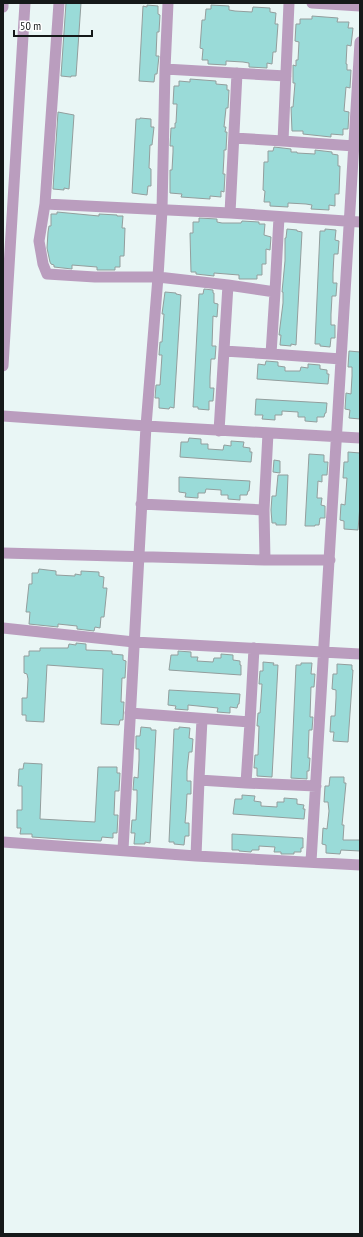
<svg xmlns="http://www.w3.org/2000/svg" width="363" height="1237" viewBox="0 0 363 1237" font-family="'PT Sans Narrow',sans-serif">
<rect width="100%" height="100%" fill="#e9f6f5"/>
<path fill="#9adbd8" stroke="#939e9d" d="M66 3H81L76 76H71V77L61 76Z
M147 5 158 6V14L160 15 159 32H157L156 56H159L157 74H155L154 82 139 81 143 6 147 7Z
M211 5 229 6V10L235 11 252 12 253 7 270 8V12L276 13 275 24H278L276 52H273L272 64 267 63V68L249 67V63L243 62 226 61V65L208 64V60H202L203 49 200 48 202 20H205L206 9H211Z
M312 16 338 18 337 22H349L348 28H353L351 46 347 45 346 64H347V70H351L350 88 346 87 344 111 349 112 348 129H343V135L331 134V137L303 134V131H292L291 107H293L295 83H293V65L296 66V60H298L299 42 295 41 296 24H300V19H312Z
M190 79 216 81V84L227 85V90H229L228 108H226L224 127H226L225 132H227L226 150H224V156L223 174H225L224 192 221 191V197L210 196V199L181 197 182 194 170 193V170H172L173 152V146H170L171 128H175V123H176L177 104H173L174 86H179V81L190 82Z
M58 112 74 115 69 189 64 188V190L53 189Z
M140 118 151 119V127H154L152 145H150L149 168 151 169V186H148L147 195 132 193 136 119H140Z
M274 147 291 149V152H297V153L315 154V150L332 152V154L338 155V166H340L339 194H335V206L329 205V210L311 209 312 205 306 204 288 203V207L270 206V202H264L265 191 263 190 264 162H268V151H273Z
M57 212 99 216V214L117 215V216H123L122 228H125L124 256H120V267H115V270H97V267L72 265V269L54 267V265L51 264 50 262 47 248 48 232 49 226H51V214H57Z
M199 218 217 219V222L222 223H241L242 221 259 222V224H265L264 235 271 237 270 250 266 249V264H262V275H257V279H239V275L214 273V276L196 274V272H191L190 233H193V222H199Z
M287 229 297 230V231L302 232 296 345 291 344V346L280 345 281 335H279L283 303V292H282L285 261V238H286Z
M325 229 336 230 335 240 339 241 338 254H334L333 273V283H337L336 296H332L331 314V325H335V338H331L330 347 320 346V344H315L320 231H325Z
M204 289 213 290V293H214V303L218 304 217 317 213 316 212 346H216L215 359H211L210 377V388H214L213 401H209V410L198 409V407H193L199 294H203Z
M165 292 176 293V294L181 295 174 408 170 407 169 409 159 408V398H155L156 385H160L162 355H159L160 342H162L164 314H162Z
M349 351 360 352V419L349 418 350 410 345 409 346 393 351 394 352 376V367H348Z
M266 361 278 362V366L285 367V371H300L301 367 308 368V364L320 365V369L327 370V374H329L328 384 257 379 258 364 265 365Z
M256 399 327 403 326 413H325L324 417H317V422L305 421V417H298V412L282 411V415H275V420L262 419 263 415H255Z
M189 438 201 439V444H208V449L223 450 224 445 231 446V441L244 442 243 447 250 448V452H252L251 462 180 457 181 442H188Z
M348 452 360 453V505L358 530 344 529V521L340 520 341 504 345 505 347 478H343L344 462H348Z
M309 454 324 455V462H328L327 475H322V482L318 481 317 498H322L321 505 325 506V518H320L319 525H315V526H305Z
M274 460 280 461V473L273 472Z
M278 475H288L286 525H276V523H272L271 510 272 496H276Z
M179 477 250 481 249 491H248L247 495H240V500L228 499V495H221V490L206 489 205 493H198V498L185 497 186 493 179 492Z
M39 569 56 571V575L75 576V574L81 575V571L99 572V576L104 577 103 588H107L104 617H101L100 628 95 627 94 631 77 629V626L58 624V627L29 624 30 612H26L29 584H32V573H38Z
M76 643 86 644V650L112 651V654L123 655V660L126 661 125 678H122L121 702H124L123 720H120L119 725 101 724 103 669 47 665 44 722 26 721V715H22V698H27L28 679 27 674 24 673V656H29V651H40V648H68L69 644 76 645Z
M178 651 191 652V657H198L197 661 213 662 214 658H221V654L233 655V660L240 661V665H241V675L169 670 171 655H178Z
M263 662 274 663 273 665H278L272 777 257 776V768H254L255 755H258L259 726H257L258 713H260L262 684H259L260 671H263Z
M301 663H312L311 674H315L314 687H311L310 717H313L312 730H309L308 758H310L309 771H307V779L291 778 296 665H301Z
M337 664 352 665V670H353L348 742 333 741 334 732H330L331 716H335L336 698V690L332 689 333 674H337Z
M169 690 240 694 239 704H238L237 708 230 707V713L217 712 218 708 188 705V710L175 709 176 706 168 705Z
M141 727 151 728V730H156L150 843 145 842V844H134L135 833H131L132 820H136L137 801V790H133L134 777 138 778 139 760V749H136V736H140Z
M179 727 190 728 189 738 193 739 192 752H189L187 771V781H191V794H187L186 812 185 823H189V836H185L184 845 174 844V842H169L174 729H179Z
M24 763 42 764 40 819 95 822 98 767H117V773H120L119 791H115L114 815H118L117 833H113V838L102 837 101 841 76 840 32 837V834H20L21 828H17V810H22V786H18L19 769H23Z
M330 777H344V783H346L342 825H344L343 840H360V851L341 850 340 854 326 853V845L322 844 323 828 327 829 329 811 328 802H324L325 786H329Z
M242 795 255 796 254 801 261 802V806L277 807V802H284V798L297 799V804L304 805 303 809H305L304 819 233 814 235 799H242Z
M232 834 303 838V848H301V852H294V854H281V852H274L275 847 259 846V850H252L251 852 239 851V850H232Z"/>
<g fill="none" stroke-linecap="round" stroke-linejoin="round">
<path stroke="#ba9dbe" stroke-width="11" d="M59 3 45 204 39 241 43 264 47 274 95 277H158L228 285 219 431
M289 3 283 141 354 146
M312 3 360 6
M3 7V3
M165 69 286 76
M234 138 283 141
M45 204 230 213 360 222
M230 213 237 73
M275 292 279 217
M224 351 271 354 275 292 228 285
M271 354 341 359
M3 366 25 3
M3 416 146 426 360 438
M268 433 264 510 265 560H330
M141 504 264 510
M3 553 265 560
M3 628 134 642 360 654
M130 713 250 722 254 648
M202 719 199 780 246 783 250 722
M246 783 316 786
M3 842 196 856 360 865
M123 850 146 426 158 277 162 210 165 69 168 3
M196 856 199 780
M311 862 360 42"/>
</g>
<rect width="363" height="1237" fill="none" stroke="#151919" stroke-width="8"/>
<path d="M14 30v6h78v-6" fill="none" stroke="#151919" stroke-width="2"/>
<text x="20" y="30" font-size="12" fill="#151919" stroke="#ffffff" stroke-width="3" paint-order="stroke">50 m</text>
</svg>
